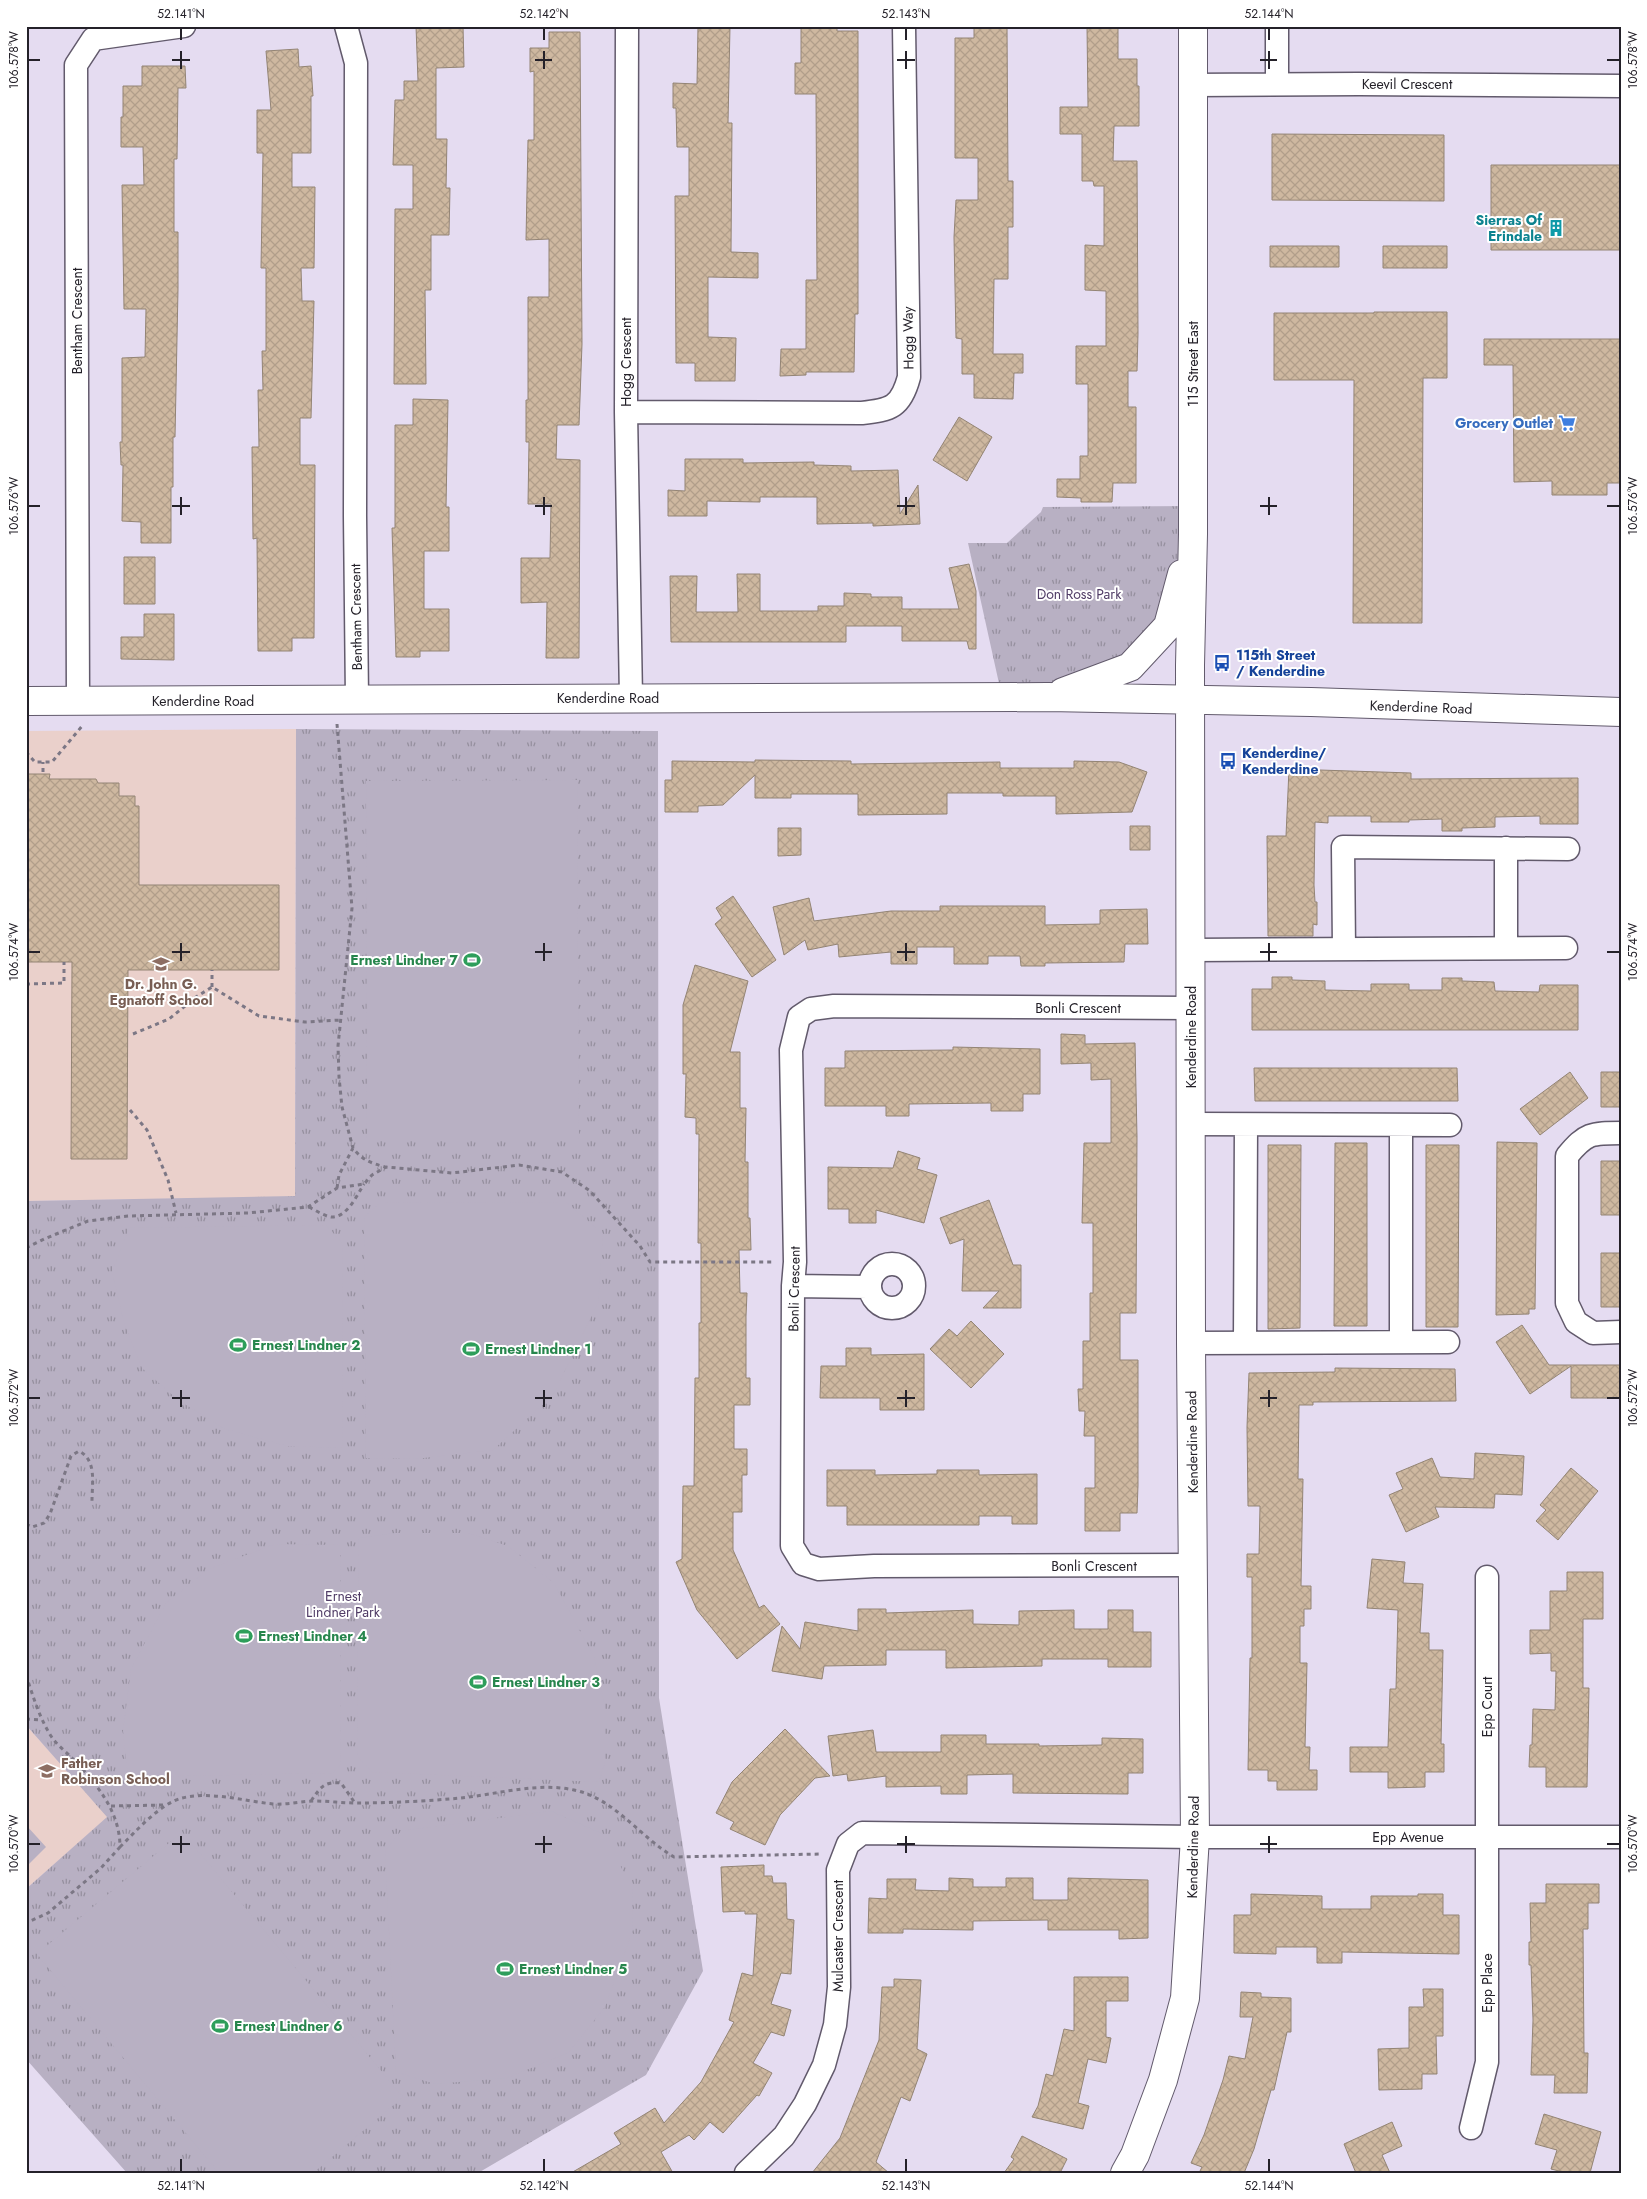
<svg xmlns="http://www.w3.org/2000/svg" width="1647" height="2199" viewBox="0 0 1647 2199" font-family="Jost,sans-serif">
<defs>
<pattern id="park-tufts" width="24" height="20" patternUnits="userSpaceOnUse" patternTransform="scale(1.25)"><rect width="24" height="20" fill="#b8b0c3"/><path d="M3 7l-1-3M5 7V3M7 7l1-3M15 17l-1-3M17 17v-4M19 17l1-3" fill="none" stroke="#958f9e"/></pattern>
<pattern id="building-cross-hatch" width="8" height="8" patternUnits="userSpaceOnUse" patternTransform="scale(1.25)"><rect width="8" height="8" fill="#ceb8a0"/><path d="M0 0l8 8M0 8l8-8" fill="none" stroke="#b19e8a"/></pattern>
</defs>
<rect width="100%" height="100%" fill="#e5dcf1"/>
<path fill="#ead0cb" d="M296 729 295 1197 26 1201V731Z
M26 1725 108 1817 26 1889Z"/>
<path fill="url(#park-tufts)" d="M1193 506 1168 626 1130 667 1002 697 968 543H1007L1041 512 1043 507Z
M296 729 658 731 659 1698 703 1971 646 2075 478 2173H127L26 2059V1889L107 1817 26 1725V1201L295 1196Z"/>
<path fill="#b8b0c3" d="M577 780 579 1140H367L366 781Z
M566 1202 603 1234 598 1303 553 1395 493 1450 415 1459 366 1458 364 1217 380 1203Z
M326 1225 342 1243 343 1448 287 1446 225 1429 178 1400 142 1368 124 1323 112 1272 129 1228Z
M395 1533H468L508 1546 554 1583 594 1657 605 1707V1762L599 1782 372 1772 357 1756 359 1538Z
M275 1544 340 1545 341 1764 333 1773 128 1777 123 1731 131 1669 166 1603 209 1569Z
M551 1811 605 1835 632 1889 633 1930 605 2007 568 2053 507 2078 435 2084 396 2072 385 1851 401 1831Z
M26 1825 46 1847 26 1867Z
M182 1832 403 2097 313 2173H219L37 1954Z"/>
<path fill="url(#building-cross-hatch)" stroke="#938474" d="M416 26H463L464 67 436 68V139H447L446 188H450L449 235H431V290H425L426 384H394L395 209H413V165H393L395 100H404V81H418Z
M698 26H730L728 123H732L731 252 758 253V278L708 277V337L736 338 735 381H695V363H676L675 196H689V147H677L676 108H673V83L697 84Z
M801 26H837V31H858V314H855L854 372H806V375L780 376 781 349H806V280H817L816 94H795V63H801Z
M974 26H1007L1008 181H1013V227H1008V279H994L993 354H1023V373H1014L1013 399 974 398V374H962V339L956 338 954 237 956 200H978V158H955V38H974Z
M1087 26H1118V59H1137V86H1139V126H1114L1113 161H1137L1138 333 1137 371H1128V407H1136V483H1113L1112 502H1081V498L1057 497V479H1080V456H1088V384H1076V346H1106V291L1085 290V245L1104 246V186H1094L1093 181H1082V134H1060V107H1088Z
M549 32H580L582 344 579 425H557L556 459 580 460 579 658H546L547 602 521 603V558H550L551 504H528L529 442H526V400H528V297H549V239L526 240 528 140H534V71L530 72V48H549Z
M298 49 299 67 311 66 313 96H311V153H292V187H315L314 268H301L302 301H314L311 418H300V465H315L314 638H292V651H258L257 538 253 539 252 447H259L258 390H263L262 351H266V268H261L263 153H257V110H271L266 51Z
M142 66H185L186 88H178L177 159H174V232H178V289L175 437H173V487H171V543H141V522L122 521 123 465H121L120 442H122V358L145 357 146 309H124L122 185H144L143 147H121V117H123V86H142Z
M1272 134 1444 135V201L1272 200Z
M1491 165H1621V250H1491Z
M1270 246H1339V267H1270Z
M1383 246H1447V268H1383Z
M1374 312H1447V378H1423L1422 623H1353L1354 380H1274V313H1374Z
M1484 339H1621V483H1607V495H1552V481L1514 482 1513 365H1484Z
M413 399 448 400 446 507H449V551H424V609H449V651H420V657H396L392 528H395V425H413Z
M959 417 992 437 967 481 933 460Z
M685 459H743V463L814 462V465L851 466V471L898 470 900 514 918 485 920 524 873 526V523L817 524V497H760V502L707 501V516H668V490L685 491Z
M124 557H155V604H124Z
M969 564 976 591V649H969L967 641H902V626H846V642H671L670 576H697L696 612H738L737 574H760V611H818V606H844V593L871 594V597H902V609H959L949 568Z
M144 614H174V660L121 659V637H144Z
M755 760 851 761V764L1000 762V768H1074V761L1119 762 1147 772 1132 812 1056 814V796H1003V793H947V814L858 815V794H791V798H755V775L723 805 698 806V812H665V780H672V761L755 762Z
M1289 769 1411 773V779L1578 778V824H1540V816L1495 817V827L1462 828V831H1442V819L1409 820V822H1371V816H1328V823L1315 822 1314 885 1315 902H1317V925L1313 924V936H1268L1267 836H1286Z
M26 774H50L49 779H96L98 783H119V796H135V806H139V885H279V970H128L127 1159H71L72 962H26Z
M1130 826H1150V850H1130Z
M778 828H801V855L778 856Z
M733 896 776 960 752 977 715 924 722 918 716 908Z
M809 898 814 921 891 911H940V906H1045V925L1100 924V910L1147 909 1148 944H1125L1124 962 1045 963V966H1021L1020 956H988V964H954V947H917V964H891V952L839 957 838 944 808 950 805 940 784 955 773 907Z
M695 965 748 981 730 1052H740V1108H746L745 1162H748V1218H750L751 1250H739L740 1293H747L746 1316V1378H750V1405H734V1449H747V1475H742V1512H733V1550L759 1608 764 1605 780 1624 737 1659 697 1610 676 1562 682 1559 683 1486H694L695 1378H699V1323H701V1243H698L699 1134H696V1118L685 1117 686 1074H683V1005Z
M1272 977H1292V980L1325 981V990L1371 991V984H1409V990H1442V978H1462V981L1494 982 1495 991 1539 992 1540 985H1578V1030H1252V989H1272Z
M1061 1034 1085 1035V1044L1135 1043 1137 1137 1136 1313H1120V1360H1138V1485L1137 1513H1120V1531H1085V1488H1095V1436H1084L1085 1411H1079L1078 1389H1083V1341H1090V1293H1093V1223H1082L1084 1143H1111V1079L1091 1080V1063L1061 1064Z
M953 1047 1040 1049V1094H1023V1111H991V1103L909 1104V1116H886V1106H825V1068H845V1051L953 1050Z
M1254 1068H1457L1458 1101H1255Z
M1570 1072 1588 1098 1540 1135 1520 1109Z
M1601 1072H1621V1107H1601Z
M1497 1142 1537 1143 1535 1309H1529V1314L1496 1315Z
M1335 1143H1367V1326H1334Z
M1268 1145H1301L1300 1328 1268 1329Z
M1426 1145H1459L1458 1327H1426Z
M898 1151 920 1158 917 1169 937 1175 924 1223 876 1210V1223H849V1209H828V1167L893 1168Z
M1601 1161H1621V1215H1601Z
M989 1200 1013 1265H1021V1308H983L999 1291H962L964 1239 950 1244 940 1218Z
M1601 1253H1621V1307H1601Z
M971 1321 1004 1354 971 1388 930 1349 949 1329 957 1336Z
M1522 1325 1549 1365H1621V1398H1571V1366L1530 1394 1496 1342Z
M846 1348H871V1355L924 1354V1410H880V1398H820L821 1366H846Z
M1335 1368 1455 1369 1456 1401 1313 1402V1405H1299L1298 1479H1303L1301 1586H1311V1609H1304V1626H1300V1663H1307L1305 1747H1310L1309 1770H1317V1790H1277V1781H1268V1770H1248L1250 1658H1252V1577H1247V1554H1259L1260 1506H1248L1247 1427 1249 1373 1335 1372Z
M1475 1453 1524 1456 1522 1495 1495 1494 1494 1508 1435 1507 1439 1517 1406 1532 1389 1495 1403 1489 1396 1473 1432 1458 1440 1477 1474 1479Z
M1571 1468 1598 1491 1558 1540 1536 1521 1546 1510 1540 1505Z
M827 1470H875V1475L937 1474V1470H979V1475L1037 1474V1524H1012V1516H979V1525H847V1506H827Z
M1372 1559 1405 1562 1403 1583 1423 1584 1420 1633H1429V1650H1443L1441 1744H1444V1772H1425V1787L1388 1788V1772H1350V1747H1388L1390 1689H1396L1398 1610 1367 1608Z
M1567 1572H1603V1619H1583V1688H1589L1587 1787H1546V1767H1529L1530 1745H1532L1533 1709 1555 1710 1556 1671H1551V1653L1530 1654V1630H1550V1591H1567Z
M858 1609H886V1613L973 1610V1624L1019 1625V1611L1074 1610V1629H1108V1610H1133V1632H1151V1667H1108V1659H1042V1666L946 1668V1650H886V1665L824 1666 822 1679 772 1671 782 1626 800 1649 805 1622 858 1631Z
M785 1729 830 1776 815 1778 780 1815 765 1845 730 1829 734 1822 716 1813 732 1782Z
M873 1730 876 1752H941V1735H986V1744H1039V1746L1102 1745V1738L1143 1739V1773H1128V1794L1013 1793V1774L967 1775V1794H941V1786L886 1787V1776L848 1781 847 1774 833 1776 828 1736Z
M764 1865V1876H772L773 1883H786L787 1919 794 1920 791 1974 781 1973 771 2004 791 2010 784 2036 771 2032 753 2063 772 2073 759 2096 757 2095 723 2133 710 2122 694 2140 689 2135 661 2152 673 2173H571L621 2144 614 2133 655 2108 664 2123 701 2082 734 2022 729 2020 742 1973 753 1976 757 1914H745V1911L723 1912 721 1867Z
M949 1878 973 1879V1887H1006V1878H1033V1900H1068V1878L1148 1880V1938L1119 1939V1930H1048V1920L973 1921V1930L903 1929V1933H868L869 1898 887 1899V1879H916L915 1890 949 1891Z
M1546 1884H1599V1903H1588V1929H1583L1584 2053H1588L1587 2093H1554L1555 2075H1531L1533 2020 1531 1965H1529V1942H1531L1530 1903H1546Z
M1251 1894 1322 1896V1909H1371V1896H1418V1894H1443V1915H1459V1954L1342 1952V1963H1317V1947H1276V1954L1234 1953V1915H1251Z
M1074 1977H1128V2001H1106V2037L1111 2038 1106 2063 1088 2059 1078 2103 1089 2106 1083 2129 1032 2117 1038 2106 1046 2074 1053 2076 1064 2029 1074 2031Z
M894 1979 921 1980 917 2049 927 2054 910 2101 901 2097 876 2162 889 2173H812L840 2138 879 2040 882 1987H894Z
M1423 1989H1443V2036H1436L1437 2074H1422V2089L1379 2090 1378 2049 1409 2048V2007H1424Z
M1241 1992 1261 1993V1997L1291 1998V2032H1287L1274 2090H1271L1254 2149 1244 2173H1199L1202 2167 1191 2163 1204 2135 1223 2080 1229 2056 1245 2059 1253 2017H1240Z
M1544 2114 1601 2132 1590 2173H1567L1551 2169 1557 2150 1535 2144Z
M1392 2122 1402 2146 1382 2155 1390 2173H1356L1344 2144Z
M1022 2136 1067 2159 1060 2173H1004L1014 2159 1011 2157Z"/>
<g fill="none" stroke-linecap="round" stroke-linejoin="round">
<g stroke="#625a6c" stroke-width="25">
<path id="minor" d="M346 26 356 63 355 516 357 700
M627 26 626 412 631 698
M1277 26V84
M1193 85 1359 84 1621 86
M626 412 862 413C891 410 901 407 909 377L904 26
M78 700 76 65 93 39 184 26
M1506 848V948
M1344 949 1343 847 1568 849
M1191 950 1566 948
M1191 1008 834 1006 811 1009 799 1017 791 1050 795 1262 793 1286 792 1546 803 1564 819 1569 874 1566 1193 1565
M1191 1124 1450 1125
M1401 1125V1342
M1621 1133C1591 1133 1586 1133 1567 1156V1303L1576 1322 1593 1333 1621 1332
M870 1286a22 22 0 1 1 44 0a22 22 0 1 1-44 0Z
M793 1286 868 1287
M1191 1343 1448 1342
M1245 1343 1246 1125
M1471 2128 1487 2062V1577
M746 2173 784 2136 805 2104 824 2065 835 2025 839 1987 838 1870 848 1844 862 1833 1195 1837H1621"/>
</g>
<g stroke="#625a6c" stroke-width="30">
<path id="tertiary" d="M1063 692 1130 667 1168 626 1182 574
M26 701 1048 697 1311 702 1621 712
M1125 2173 1135 2155 1163 2080 1185 1998 1195 1837 1191 1343 1190 665 1193 534V26"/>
</g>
<path stroke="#7c7785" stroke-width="3" stroke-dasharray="4 4" stroke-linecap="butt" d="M337 724 352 908 338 1046 339 1077 342 1107 353 1148
M26 752 35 762H52L83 725
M43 772V762
M26 984 64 983V962
M212 987V970
M133 1034 169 1019 196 997 212 987 259 1016 305 1022 341 1020
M130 1110 147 1130 168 1180 176 1213
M337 1188 339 1175 353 1148C362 1160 371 1163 385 1167
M309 1207C315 1210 324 1216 331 1217 347 1218 357 1195 364 1184
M26 1248 44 1239 88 1221 128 1216 248 1213 308 1207 337 1188 364 1184 372 1175 386 1167 452 1173 519 1165 562 1172 590 1191 640 1246 650 1262H775
M26 1524 32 1527 44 1523 50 1514 71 1456 79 1451C97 1460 92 1483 92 1501
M26 1675C33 1696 39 1717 51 1736 56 1744 65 1751 72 1758 96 1783 120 1811 120 1847L101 1868 48 1913 26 1923
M26 1719 42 1720
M311 1801C320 1788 324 1781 341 1783L355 1803
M111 1806 165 1805
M120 1847C136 1831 161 1803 182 1798 211 1791 244 1801 273 1804 288 1805 300 1801 314 1801 328 1801 342 1803 356 1803 390 1803 427 1801 461 1798 498 1794 538 1782 574 1790 614 1798 640 1837 674 1857L821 1854"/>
<use href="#minor" stroke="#fff" stroke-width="22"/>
<use href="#tertiary" stroke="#fff" stroke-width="28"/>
</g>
<path fill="none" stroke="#242129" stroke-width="2" d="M181 28V40M544 28V40M906 28V40M1269 28V40M181 51V69M544 51V69M906 51V69M1269 51V69M28 60H40M172 60H190M535 60H552M897 60H915M1260 60H1277M1607 60H1620M181 497V515M544 497V515M906 497V515M1269 497V515M28 506H40M172 506H190M535 506H552M897 506H915M1260 506H1277M1607 506H1620M181 943V961M544 943V961M906 943V961M1269 943V961M28 952H40M172 952H190M535 952H552M897 952H915M1260 952H1277M1607 952H1620M181 1390V1407M544 1390V1407M906 1390V1407M1269 1390V1407M28 1398H40M172 1398H190M535 1398H552M897 1398H915M1260 1398H1277M1607 1398H1620M181 1836V1853M544 1836V1853M906 1836V1853M1269 1836V1853M28 1844H40M172 1844H190M535 1844H552M897 1844H915M1260 1844H1277M1607 1844H1620M181 2159V2172M544 2159V2172M906 2159V2172M1269 2159V2172"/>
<defs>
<g id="building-bare" transform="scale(1.35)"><path d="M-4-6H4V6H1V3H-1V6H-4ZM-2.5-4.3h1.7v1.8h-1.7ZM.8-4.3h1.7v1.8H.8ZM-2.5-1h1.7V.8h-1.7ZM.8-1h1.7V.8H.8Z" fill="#0f9aa8" stroke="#fff" stroke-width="2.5" paint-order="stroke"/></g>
<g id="supermarket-bare" transform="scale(1.35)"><path d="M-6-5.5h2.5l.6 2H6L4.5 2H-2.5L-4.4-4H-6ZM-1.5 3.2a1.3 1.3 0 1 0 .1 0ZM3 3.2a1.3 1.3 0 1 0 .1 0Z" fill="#3f7fe0" stroke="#fff" stroke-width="2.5" paint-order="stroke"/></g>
<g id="bus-bare" transform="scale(1.35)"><path d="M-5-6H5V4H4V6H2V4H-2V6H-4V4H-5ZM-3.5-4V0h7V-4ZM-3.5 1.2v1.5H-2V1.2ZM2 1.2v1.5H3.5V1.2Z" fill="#1a4fb4" stroke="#fff" stroke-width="2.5" paint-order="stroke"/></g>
<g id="stadium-bare" transform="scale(1.35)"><path d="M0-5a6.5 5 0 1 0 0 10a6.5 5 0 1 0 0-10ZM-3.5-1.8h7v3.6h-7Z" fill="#2e9e5b" stroke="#fff" stroke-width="2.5" paint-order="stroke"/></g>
<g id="school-bare" transform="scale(1.35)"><path d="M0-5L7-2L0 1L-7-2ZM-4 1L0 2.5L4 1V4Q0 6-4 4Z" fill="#8d6e63" stroke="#fff" stroke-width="2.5" paint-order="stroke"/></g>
</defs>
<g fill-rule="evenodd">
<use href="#building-bare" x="1556" y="228"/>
<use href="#supermarket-bare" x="1567" y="423"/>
<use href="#bus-bare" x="1222" y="663"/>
<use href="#bus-bare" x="1228" y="761"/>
<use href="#stadium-bare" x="472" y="960"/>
<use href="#school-bare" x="161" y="964"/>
<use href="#stadium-bare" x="238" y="1345"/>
<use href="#stadium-bare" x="471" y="1349"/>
<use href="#stadium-bare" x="244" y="1636"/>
<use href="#stadium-bare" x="478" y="1682"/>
<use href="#school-bare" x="47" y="1771"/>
<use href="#stadium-bare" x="505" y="1969"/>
<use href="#stadium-bare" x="220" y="2026"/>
</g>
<g text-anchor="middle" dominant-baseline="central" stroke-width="4" stroke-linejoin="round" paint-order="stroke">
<g font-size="14" fill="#242129" stroke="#fff">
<text x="1407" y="84">Keevil Crescent</text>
<text transform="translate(77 321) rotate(-90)">Bentham Crescent</text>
<text transform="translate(908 338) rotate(-91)">Hogg Way</text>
<text transform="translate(626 362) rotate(-90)">Hogg Crescent</text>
<text transform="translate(1193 364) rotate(-90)">115 Street East</text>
<text transform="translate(356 617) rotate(-91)">Bentham Crescent</text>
<text x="608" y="698">Kenderdine Road</text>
<text x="203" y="701">Kenderdine Road</text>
<text transform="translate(1421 707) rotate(2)">Kenderdine Road</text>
<text x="1078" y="1008">Bonli Crescent</text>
<text transform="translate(1191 1037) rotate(-90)">Kenderdine Road</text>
<text transform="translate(794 1289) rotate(-89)">Bonli Crescent</text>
<text transform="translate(1192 1442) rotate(-91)">Kenderdine Road</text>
<text x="1094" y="1566">Bonli Crescent</text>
<text transform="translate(1487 1707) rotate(-90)">Epp Court</text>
<text x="1408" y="1837">Epp Avenue</text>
<text transform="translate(1193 1847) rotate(-89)">Kenderdine Road</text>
<text transform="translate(838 1936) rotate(-90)">Mulcaster Crescent</text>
<text transform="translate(1487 1983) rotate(-90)">Epp Place</text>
</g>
<g font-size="14" font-weight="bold" fill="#0d838f" stroke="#fff" text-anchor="end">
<text x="1542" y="220">Sierras Of<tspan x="1542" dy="16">Erindale</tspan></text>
</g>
<g font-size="14" font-weight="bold" fill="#366cbe" stroke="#fff" text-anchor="end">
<text x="1553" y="423">Grocery Outlet</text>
</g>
<g font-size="14" fill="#503c66" stroke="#fff">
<text x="1079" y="594">Don Ross Park</text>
<text x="343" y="1596">Ernest<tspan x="343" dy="16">Lindner Park</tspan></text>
</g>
<g font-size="14" font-weight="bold" fill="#164399" stroke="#fff" text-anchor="start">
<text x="1236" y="655">115th Street<tspan x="1236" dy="16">/ Kenderdine</tspan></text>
<text x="1242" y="753">Kenderdine/<tspan x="1242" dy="16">Kenderdine</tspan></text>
</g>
<g font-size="14" font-weight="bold" fill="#27864d" stroke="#fff" text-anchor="start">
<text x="458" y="960" text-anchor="end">Ernest Lindner 7</text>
<text x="252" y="1345">Ernest Lindner 2</text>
<text x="485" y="1349">Ernest Lindner 1</text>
<text x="258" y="1636">Ernest Lindner 4</text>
<text x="492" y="1682">Ernest Lindner 3</text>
<text x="519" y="1969">Ernest Lindner 5</text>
<text x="234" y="2026">Ernest Lindner 6</text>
</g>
<g font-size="14" font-weight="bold" fill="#785e54" stroke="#fff">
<text x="161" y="984">Dr. John G.<tspan x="161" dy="16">Egnatoff School</tspan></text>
<text x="61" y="1763" text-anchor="start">Father<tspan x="61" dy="16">Robinson School</tspan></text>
</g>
</g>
<rect width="1647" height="2199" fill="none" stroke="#ffffff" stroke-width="55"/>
<rect x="28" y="28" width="1592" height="2144" fill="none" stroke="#242129" stroke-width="2"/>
<g font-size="12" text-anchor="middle" fill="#242129">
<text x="181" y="18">52.141°N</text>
<text x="544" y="18">52.142°N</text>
<text x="906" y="18">52.143°N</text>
<text x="1269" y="18">52.144°N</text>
<text transform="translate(1633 60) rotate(-90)" y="4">106.578°W</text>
<text transform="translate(14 60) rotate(-90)" y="4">106.578°W</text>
<text transform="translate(1633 506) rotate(-90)" y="4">106.576°W</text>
<text transform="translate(14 506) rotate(-90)" y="4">106.576°W</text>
<text transform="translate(1633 952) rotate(-90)" y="4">106.574°W</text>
<text transform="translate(14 952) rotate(-90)" y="4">106.574°W</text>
<text transform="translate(14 1398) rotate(-90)" y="4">106.572°W</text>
<text transform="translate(1633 1398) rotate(-90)" y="4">106.572°W</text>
<text transform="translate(1633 1844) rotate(-90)" y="4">106.570°W</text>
<text transform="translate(14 1844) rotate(-90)" y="4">106.570°W</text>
<text x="181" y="2190">52.141°N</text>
<text x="544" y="2190">52.142°N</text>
<text x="906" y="2190">52.143°N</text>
<text x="1269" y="2190">52.144°N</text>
</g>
</svg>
